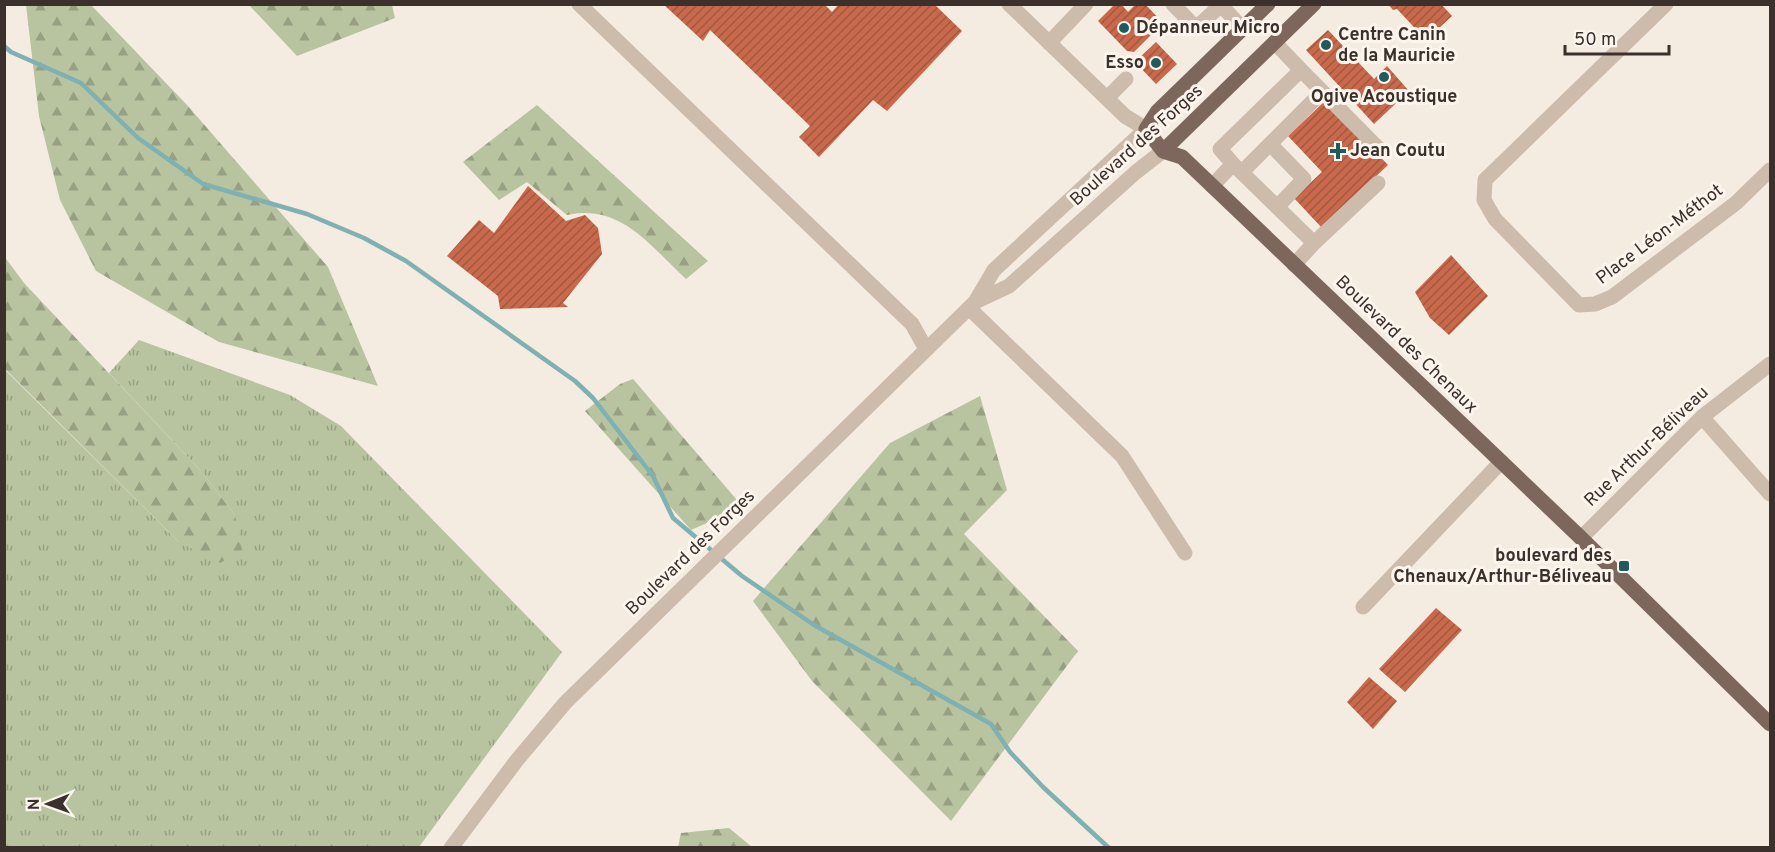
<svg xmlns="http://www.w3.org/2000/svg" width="1775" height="852" viewBox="0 0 1775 852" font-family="Overpass,sans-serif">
<defs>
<pattern id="grass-tufts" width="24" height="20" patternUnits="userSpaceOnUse" patternTransform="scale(1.5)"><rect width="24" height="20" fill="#b8c4a0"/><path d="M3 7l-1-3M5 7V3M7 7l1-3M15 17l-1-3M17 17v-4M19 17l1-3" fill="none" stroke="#97a083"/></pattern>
<pattern id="forest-firs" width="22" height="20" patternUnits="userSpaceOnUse" patternTransform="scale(1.5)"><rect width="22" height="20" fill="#b8c4a0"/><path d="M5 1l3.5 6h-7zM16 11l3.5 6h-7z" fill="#97a083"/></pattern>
<pattern id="building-hatch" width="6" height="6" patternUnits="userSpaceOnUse" patternTransform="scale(1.5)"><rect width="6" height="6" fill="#c8694b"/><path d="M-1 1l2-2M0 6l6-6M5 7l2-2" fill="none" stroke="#a4573f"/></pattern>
</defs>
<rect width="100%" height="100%" fill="#f4ebe1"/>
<path fill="url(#grass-tufts)" d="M139 340 290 395 341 426 562 652 419 847H5L4 369 179 542 235 515 201 471 109 373Z"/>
<path fill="url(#forest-firs)" d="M26 5H91L187 105 328 267 378 386 219 342 96 271 60 200 39 116Z
M249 5H392L395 18 297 56Z
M537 105 708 261 686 279C650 246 621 203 567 215L527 182 499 200 463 162Z
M4 256 24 283 201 471 235 515 242 550 220 563 179 542 5 369Z
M633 379 743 507 691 530 585 411 620 384Z
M980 396 1007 490 964 534 1078 651 951 821 812 681 753 601 890 443Z
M729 828 752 847H678L681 833Z"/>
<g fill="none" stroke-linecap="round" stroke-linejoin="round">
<path stroke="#7fb0b2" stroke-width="4.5" d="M4 46 11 52 81 83 138 138 203 184 307 214 364 238 406 261 575 381 593 398 653 476 673 518 742 576 814 625 991 724 1010 752 1043 787 1109 848"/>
</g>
<path fill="url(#building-hatch)" d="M663 4H824L832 12 839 4H934L962 31 887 111 873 100 819 157 799 137 810 126 710 30 703 41Z
M1115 4H1121L1128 12 1136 4H1145L1163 23 1134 52 1127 51 1098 21Z
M1388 4H1441L1452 16 1426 40 1397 9 1393 10Z
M1328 30 1374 79 1387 66 1409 91 1374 124 1306 50Z
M1156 42 1177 64 1156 84 1135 62Z
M1326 100 1388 165 1322 228 1294 198 1322 172 1288 136Z
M528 186 566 221 585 215 598 228 602 254 563 303 568 307 500 309 498 296 447 256 479 220 494 233Z
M1451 255 1488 296 1449 335 1430 318 1415 292Z
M1436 608 1462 630 1405 692 1379 669Z
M1369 677 1397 701 1373 729 1347 702Z"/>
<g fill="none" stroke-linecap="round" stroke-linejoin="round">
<path stroke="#cdbbac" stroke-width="15" d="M579 4 912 324 926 349
M1173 4 1196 28 1221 5 1243 29
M1666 4 1485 180 1484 200 1495 219 1579 305 1595 304 1612 297 1736 203 1770 170
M1049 43 1086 4
M1301 70 1379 149
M1107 98 1126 79
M1270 144 1304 179 1277 207
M1233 164 1220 149 1301 70 1275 43
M1242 172 1322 92
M1212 186 1233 164 1314 243 1294 265
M1314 243 1378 183
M975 302 1009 286 1136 172 1163 151
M969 308 1122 456 1185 553
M1702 417 1770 494
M1581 538 1702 417 1770 364
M1363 607 1501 462
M451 848 517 760 565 703 975 302 994 270 1146 129 1125 116 1009 4"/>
<path stroke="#7d675c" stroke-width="15" d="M1268 4 1157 112 1146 129 1163 151 1182 157 1581 538 1770 724
M1163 151 1314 4"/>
</g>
<g fill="#1f5a5e" stroke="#fbf5ee" stroke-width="2">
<circle cx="1124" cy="28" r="6"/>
<circle cx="1326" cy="45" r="6"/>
<circle cx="1156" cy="63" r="6"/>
<circle cx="1384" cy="77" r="6"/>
<path d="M1335 142h6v6h6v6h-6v6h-6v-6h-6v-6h6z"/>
<rect x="1618" y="560" width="12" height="12" rx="3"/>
</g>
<g text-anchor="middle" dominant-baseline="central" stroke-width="6" stroke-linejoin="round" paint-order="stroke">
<g font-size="18" font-weight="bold" fill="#3b302b" stroke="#fbf5ee" text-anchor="start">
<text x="1136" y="28">Dépanneur Micro</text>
<text x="1338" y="35">Centre Canin<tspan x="1338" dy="21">de la Mauricie</tspan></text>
<text x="1144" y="63" text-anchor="end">Esso</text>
<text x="1384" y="97" text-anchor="middle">Ogive Acoustique</text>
<text x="1350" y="151">Jean Coutu</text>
<text x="1612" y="556" text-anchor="end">boulevard des<tspan x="1612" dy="21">Chenaux/Arthur-Béliveau</tspan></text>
</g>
<g font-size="18" fill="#3b302b" stroke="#fbf5ee">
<text transform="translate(1137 146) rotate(-42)">Boulevard des Forges</text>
<text transform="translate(1660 235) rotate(-37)">Place Léon-Méthot</text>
<text transform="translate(1406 345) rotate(44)">Boulevard des Chenaux</text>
<text transform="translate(1647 447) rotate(-44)">Rue Arthur-Béliveau</text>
<text transform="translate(691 553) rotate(-44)">Boulevard des Forges</text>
</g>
</g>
<rect width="1775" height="852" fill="none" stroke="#3b302b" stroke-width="12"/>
<g transform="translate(48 804) rotate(269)" stroke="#fbf5ee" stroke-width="4.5" paint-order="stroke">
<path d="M0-4.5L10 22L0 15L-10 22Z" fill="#3b302b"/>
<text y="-9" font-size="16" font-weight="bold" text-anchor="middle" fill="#3b302b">N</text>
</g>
<path d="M1565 45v9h104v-9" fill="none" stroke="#3b302b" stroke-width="3"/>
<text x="1574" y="45" font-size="18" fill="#3b302b" stroke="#fbf5ee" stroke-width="4.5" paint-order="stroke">50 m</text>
</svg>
